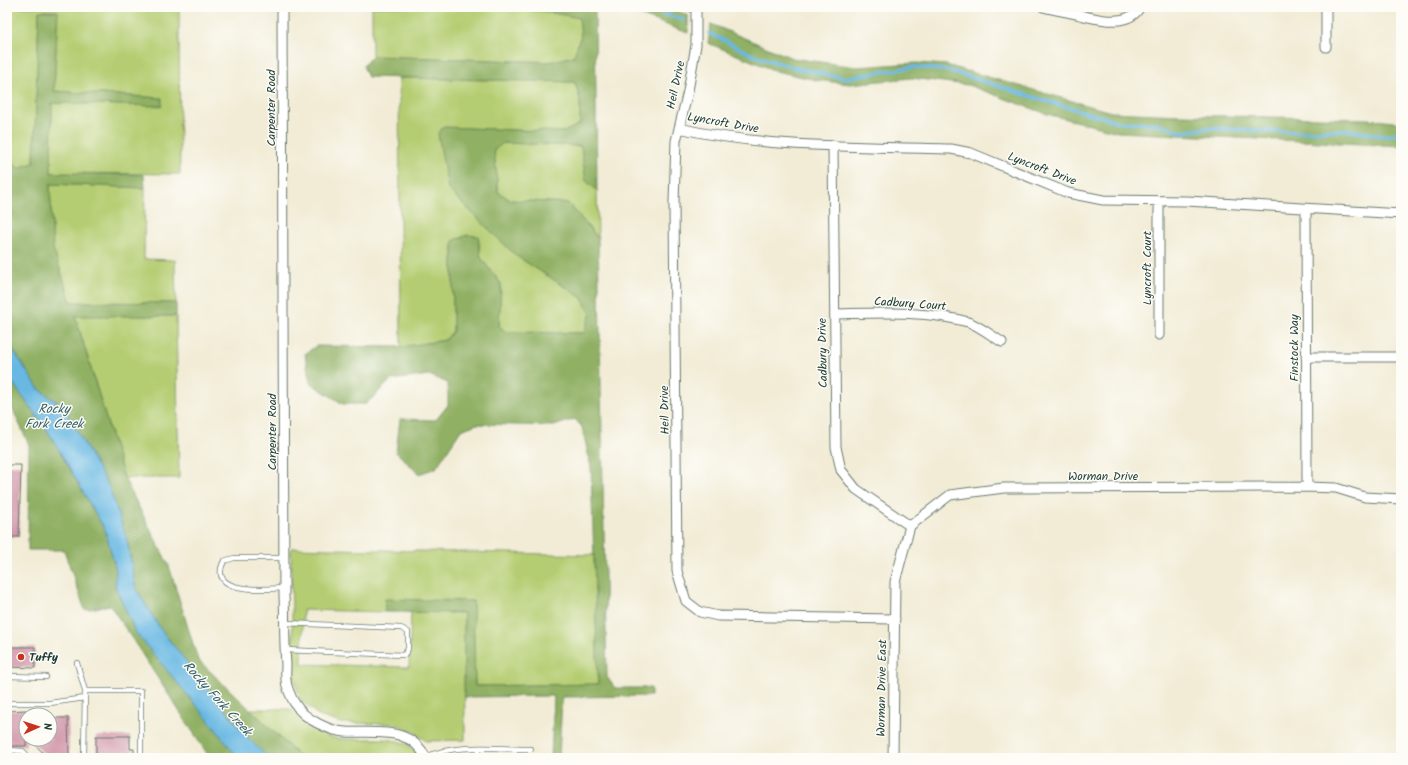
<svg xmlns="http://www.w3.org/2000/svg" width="1408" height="765" viewBox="0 0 1408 765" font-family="Kalam,sans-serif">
<rect width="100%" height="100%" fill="#fdfcf7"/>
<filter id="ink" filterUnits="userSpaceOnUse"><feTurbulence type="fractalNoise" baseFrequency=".025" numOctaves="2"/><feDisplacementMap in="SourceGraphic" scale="8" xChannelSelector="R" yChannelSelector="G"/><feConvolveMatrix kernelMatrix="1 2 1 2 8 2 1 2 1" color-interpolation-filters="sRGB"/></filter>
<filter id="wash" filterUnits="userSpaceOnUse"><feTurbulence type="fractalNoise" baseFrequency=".012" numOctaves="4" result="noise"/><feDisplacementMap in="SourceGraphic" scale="16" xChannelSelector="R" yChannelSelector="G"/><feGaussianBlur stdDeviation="0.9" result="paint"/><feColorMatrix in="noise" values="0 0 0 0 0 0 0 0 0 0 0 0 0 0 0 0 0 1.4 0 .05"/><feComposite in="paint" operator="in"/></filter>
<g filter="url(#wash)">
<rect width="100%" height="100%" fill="#f2ecd6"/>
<path fill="#b5cd72" stroke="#6a8553" d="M7 7H179L180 174 51 173 52 103 162 106 161 98 54 91 57 11H39L34 163 18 168 7 156Z
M372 7H430L543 11 579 17 581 35 574 56 550 62 372 56Z
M399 78 575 82 580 99V124L564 132 443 127 515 255 581 297 591 313 584 333 506 332 499 326 501 284 481 258 478 236 453 242V331L445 340 401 347Z
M503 143 581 146 586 181 597 190 598 238 568 203 510 200 498 192 494 150Z
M50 184 145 188 144 259 175 260 176 303 71 302 53 249Z
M75 315 176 316 179 478H124Z
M291 548 594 555 598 684 475 686 473 601 385 600V612L303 610 302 664 409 667 411 612 464 613 465 740 426 741 413 731 395 724 341 723 319 716 300 699 293 674Z
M250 709H291C304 722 315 733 334 738 358 743 408 729 419 758H300L296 753Z"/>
<path fill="#90b064" stroke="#58764c" d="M430 7H580L595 10 597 190 586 181 581 146 503 143 494 150 498 192 510 200 568 203 598 238 607 677 615 688H651V696L562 697 559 758H551L554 696 464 697V613L385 612V599L473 601 475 686 598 684 591 467 582 427 575 419 554 426 477 424 461 430 436 468 419 474 396 452 400 419 436 420 448 405V383L429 375 391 380 366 404H343L310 383 305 354 316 346 401 347 446 340 453 331V241L467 235 478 236 481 258 501 284 499 326 506 332 584 333 591 314 581 297 515 255 448 189 438 134 443 127 564 132 580 124V99L575 82 368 77 363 66 372 56 550 62 574 56 581 35 579 18 543 11Z
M619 7H665L688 15V33Z
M39 11H58L54 91 162 98V106L52 103 51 173 144 175 145 188 50 184 53 249 71 302 176 303V316H75L124 478 169 566 198 660 296 753 300 758H268L249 739 161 630 136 589 127 540 65 408 38 388 7 341V156L18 168 34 163Z
M711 24 792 58 856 67 916 63 946 65 1111 112 1179 115 1368 119 1401 123V146L1118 132 1047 114 968 85 911 78 850 84 816 80 776 71 708 43Z
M7 375 49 433 105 530 116 570 115 587 210 722 238 758H210L110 605 85 610 64 550H28L29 445 7 397Z"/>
<path fill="#68b8e3" stroke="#447a8c" d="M7 341 38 388 64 408 110 489 127 540 136 589 161 630 249 739 268 758H238L210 722 136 633 115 586 116 570 105 530 49 433 7 375Z"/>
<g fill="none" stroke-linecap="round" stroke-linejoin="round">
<path stroke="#68b8e3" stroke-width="3.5" d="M643 7 683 20
M709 33 753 55 795 68 844 78 914 67 950 71 1036 98 1119 122 1159 124 1181 132 1209 128 1290 132 1347 130 1385 136 1401 132"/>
</g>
<g id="blocks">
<path fill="#cf92a6" d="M7 465H21L19 537H7Z
M7 647H35V668L7 667Z
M26 710V746H7V711Z
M50 718H68L69 755H45L30 739H50Z
M96 736H130V749H134V758H97V756H96Z"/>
</g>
</g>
<g filter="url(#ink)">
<use href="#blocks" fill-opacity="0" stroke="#697a6d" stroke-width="1"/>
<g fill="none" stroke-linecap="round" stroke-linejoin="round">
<g stroke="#697a6d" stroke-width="6">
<path id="lane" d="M284 588C267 589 206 595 224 561L234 558H284
M285 623 401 628 408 632V649L404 655 285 650
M77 663 85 691 84 758
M7 676 46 677
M85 691H141V758
M7 703H50L85 698
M7 750 23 751 26 754V758
M426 757C455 743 499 749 531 749
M479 758V749"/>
</g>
<g stroke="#697a6d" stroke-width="11">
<path id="street" d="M282 7 284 595C285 618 284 641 286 664 286 671 285 679 287 686 289 692 292 700 296 705 304 719 330 731 345 732 375 734 410 725 426 758
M696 7V45L688 91 676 141 674 202 677 571 686 601 700 612 718 616 895 619
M1043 7C1055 10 1067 12 1080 15 1098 19 1128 28 1140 7
M1326 7V47
M679 128C768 149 860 146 951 149L971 153 1068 193 1103 200 1187 201 1401 214
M833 145 836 447 841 470 856 489 910 526
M1306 209 1307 487
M835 314C878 313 925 310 968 322 978 325 992 336 1002 342
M1159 335V201
M1306 357H1401
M893 758 895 582 910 526 950 495 1004 488 1307 487 1336 488 1365 497 1401 499"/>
</g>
<use href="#lane" stroke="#fff" stroke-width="4.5"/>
<use href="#street" stroke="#fff" stroke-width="9"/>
</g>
</g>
<circle fill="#c8321e" stroke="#fdfcf7" stroke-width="1.5" cx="21" cy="657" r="4"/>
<g text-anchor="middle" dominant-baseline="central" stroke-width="3" stroke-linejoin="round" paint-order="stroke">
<g font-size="12" fill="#1f3d34" stroke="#fdfcf7">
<text transform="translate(676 85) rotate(-78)">Heil Drive</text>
<text transform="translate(271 108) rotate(-90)">Carpenter Road</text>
<text transform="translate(723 123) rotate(10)">Lyncroft Drive</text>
<text transform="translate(1042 169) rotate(21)">Lyncroft Drive</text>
<text transform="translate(1147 268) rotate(-90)">Lyncroft Court</text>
<text transform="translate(910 304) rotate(4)">Cadbury Court</text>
<text transform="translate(1294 348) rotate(-90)">Finstock Way</text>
<text transform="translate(823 353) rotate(-91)">Cadbury Drive</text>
<text transform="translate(665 410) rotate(-91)">Heil Drive</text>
<text transform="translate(272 432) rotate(-90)">Carpenter Road</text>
<text x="1103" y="476">Worman Drive</text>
<text transform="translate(882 688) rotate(-89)">Worman Drive East</text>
</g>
<g font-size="12" font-weight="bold" fill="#1f3d34" stroke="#fdfcf7" text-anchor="start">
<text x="29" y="657">Tuffy</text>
</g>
<g font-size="13" font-style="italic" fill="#356269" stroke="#fdfcf7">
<text x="54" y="409">Rocky<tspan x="54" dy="15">Fork Creek</tspan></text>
<text transform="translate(217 699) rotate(48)">Rocky Fork Creek</text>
</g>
</g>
<rect width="1408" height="765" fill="none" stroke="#fdfcf7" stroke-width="24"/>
<g transform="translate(38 727) rotate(87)"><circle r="19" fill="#fdfcf7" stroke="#a4b0a9"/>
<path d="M0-3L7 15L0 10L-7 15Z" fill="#c8321e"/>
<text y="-6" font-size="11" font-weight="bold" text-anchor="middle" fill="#1f3d34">N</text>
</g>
</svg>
